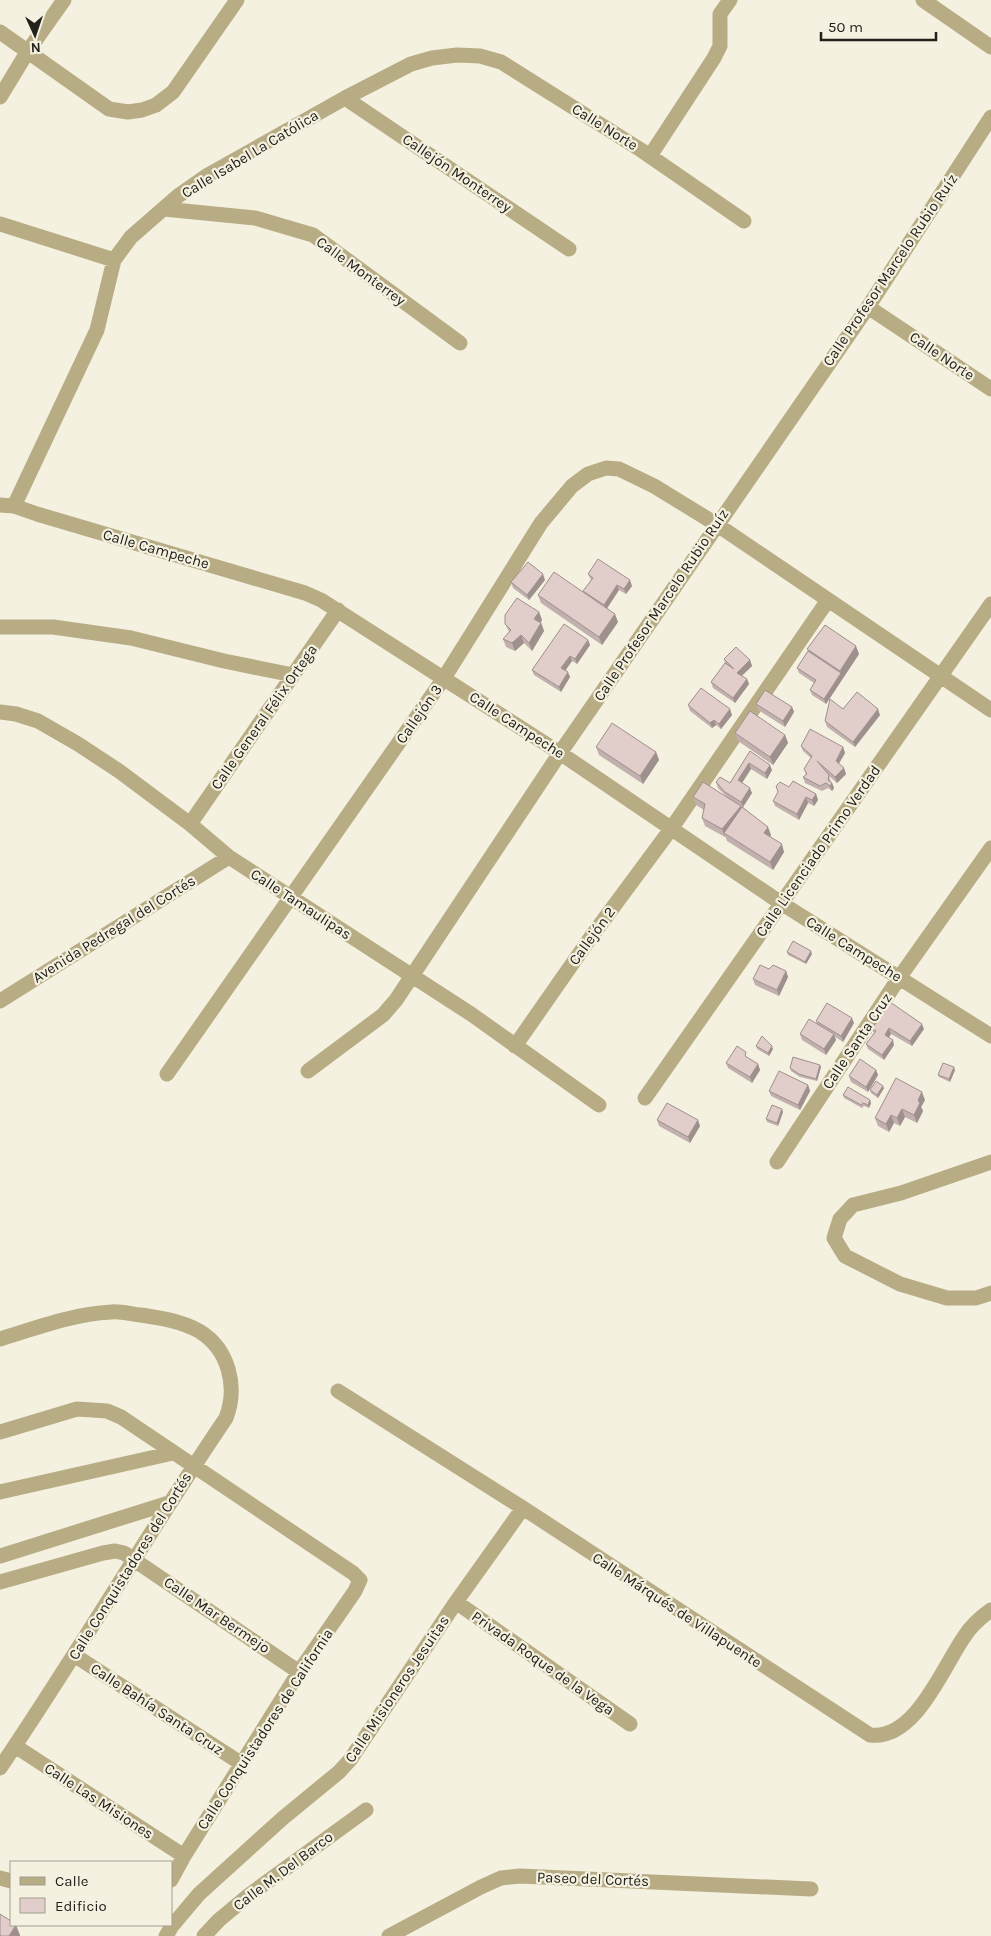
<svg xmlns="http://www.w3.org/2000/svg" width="991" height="1936" viewBox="0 0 991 1936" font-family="Karla,sans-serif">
<rect width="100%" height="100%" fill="#f5f1e0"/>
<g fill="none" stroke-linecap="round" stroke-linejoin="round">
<path stroke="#b7ac84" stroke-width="15" d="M923 0 991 47
M0 32 109 109 128 112 142 110 156 105 173 92 237 0
M0 97 28 51 64 0
M345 98 569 249
M650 156 714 58 720 46V14L730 0
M164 209 255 218 313 235 460 343
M0 224 114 260
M868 307 991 389
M0 505 14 506 37 514 305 593 321 600 560 753 781 903 991 1036
M14 506 97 330 114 260 131 237 178 196 208 175 345 98 411 64 432 58 457 55 480 56 501 62 641 150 744 221
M0 627H53L131 638 224 661 293 675
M0 712 16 714 38 721 78 744 119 771 190 824 229 857 471 1014 599 1105
M190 824 338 610
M0 1001 229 857
M515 1046 591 937 671 829 828 600
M308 1071 383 1015 396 1000 560 753 868 307 991 117
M167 1074 444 678 541 523 572 486 588 474 606 468 619 469 654 486 716 524 991 710
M645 1098 991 604
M777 1162 899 978 991 848
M991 1162 901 1193 853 1205 840 1219 834 1238 845 1256 900 1284 947 1298H976L991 1293
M0 1339C36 1328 73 1314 111 1312 120 1311 131 1314 141 1315 161 1318 181 1321 199 1331 229 1349 238 1387 226 1418 148 1533 78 1653 0 1768
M338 1391 523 1508 870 1735C915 1741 943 1667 964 1637 971 1626 981 1617 991 1610
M0 1432 77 1409 107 1411 121 1417 353 1573 360 1580 355 1591 299 1672 184 1856 171 1880
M0 1492 173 1453
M0 1556 169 1503
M0 1582 103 1553 115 1551 124 1553 299 1672
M456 1602 630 1724
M74 1655 242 1764
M15 1746 184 1856
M0 1878 11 1881
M166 1936 172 1926 199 1894 283 1818 339 1772 350 1760 456 1602 523 1508
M204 1936 219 1920 249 1895 366 1810
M389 1936 481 1887 501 1878 520 1876 811 1889"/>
</g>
<path fill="#c2b0ae" d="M588 574 632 586 626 594 619 590 607 608 618 622 602 645 541 603 538 595 584 593 583 591 591 580Z
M545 580 529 600 513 588 511 582Z
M539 612 542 620 541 622 544 631 532 651 524 643 515 651 506 647 503 639 509 632 505 624Z
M588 640 590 645 577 664 572 661 566 670 570 677 561 692 534 675 532 670Z
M807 649 859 654 826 704 812 695 810 690 814 683 799 673 797 668 808 651Z
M724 659 750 660 752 666 742 676 747 679 749 684 735 703 713 688 711 682 725 664Z
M756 704 792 707 794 712 785 727 758 710Z
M688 705 732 715 721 729 716 725 712 728 690 711Z
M843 709 880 715 855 747 827 727 825 721Z
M735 733 785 735 788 743 773 765 738 741Z
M801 746 843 747 845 753 839 764 844 768 846 774 837 783 829 776 831 782 832 783 834 788 832 791 828 788 822 791 805 783 803 777 806 775 804 769 811 758 803 751Z
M596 747 656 752 659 760 643 784 599 755Z
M750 751 772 770 767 779 751 769 742 783 752 793 743 807 771 835 770 836 784 852 773 870 727 841 725 836V837L705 826 702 818 704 810 696 805 693 797H727L718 788 716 782 730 783Z
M789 787 816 794 818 800 814 806 808 803 799 820 775 806 773 801Z
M787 952 812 954 806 964 788 955Z
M769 969 786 971 788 977 779 996 755 985 753 979Z
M816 1021 854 1023 843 1042 834 1036 836 1040 826 1055 802 1040 800 1034 817 1024Z
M872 1029H924L912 1046 891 1034 889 1037 894 1045 884 1060 868 1049 866 1044 874 1033Z
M756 1046 773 1049 769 1056 757 1049Z
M726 1063 758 1064 760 1070 752 1083 728 1068Z
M821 1067 817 1081 800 1077 791 1071 790 1068Z
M876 1070 878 1075 868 1092 851 1082 849 1076Z
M955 1070 950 1082 939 1077 938 1075Z
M808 1085 810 1091 800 1110 771 1096 769 1091Z
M884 1088 878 1098 871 1093 870 1090Z
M843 1095 871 1103 869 1108 864 1106 862 1108 844 1098Z
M925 1100 921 1107 923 1111 917 1123 905 1117 900 1126 894 1123 889 1132 878 1126 875 1118Z
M782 1109 783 1112 778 1126 767 1122 766 1119Z
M657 1120 700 1126 690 1143 659 1126Z"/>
<path fill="#9e908d" d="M543 574 545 580 529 600 527 595Z
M630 580 632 586 626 594 624 589Z
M617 585 619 590 606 610 604 605Z
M539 612 542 620 537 627 534 619Z
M615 614 618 622 602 645 599 637Z
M541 623 544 631 532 651 529 643Z
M521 635 524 643 515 651 512 643Z
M588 640 590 645 577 664 575 659Z
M856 646 859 654 826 704 824 699 841 673 840 671Z
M570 656 572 661 563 673 561 668Z
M750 660 752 666 739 678 737 673Z
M568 672 570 677 561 692 559 687Z
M747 679 749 684 735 703 733 698Z
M792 707 794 712 785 727 783 721Z
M730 709 732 715 721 729 719 724Z
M878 709 880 715 855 747 853 742Z
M714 720 716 725 712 728 710 723Z
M785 735 788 743 773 765 770 757Z
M843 747 845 753 837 766 836 761Z
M656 752 659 760 643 784 640 776Z
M749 763 751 769 740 786 738 780Z
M770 765 772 770 767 779 765 773Z
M844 768 846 774 837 783 835 777Z
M832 783 834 788 832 791 830 786Z
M750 788 752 793 743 807 741 802Z
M816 794 818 800 814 806 812 800Z
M806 797 808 803 799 820 797 814Z
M741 806 744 814 724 833 725 837 722 829Z
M768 827 771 835 767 841 764 833Z
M782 844 784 852 773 870 770 862Z
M811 951 812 954 806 964 805 962Z
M786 971 788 977 779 996 777 990Z
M852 1018 854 1023 843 1042 841 1036Z
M922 1024 924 1029 912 1046 910 1041Z
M889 1028 891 1034 887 1040 885 1035Z
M834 1034 836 1040 826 1055 824 1049Z
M893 1040 894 1045 884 1060 882 1055Z
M772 1046 773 1049 769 1056 768 1053Z
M758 1064 760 1070 752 1083 750 1077Z
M820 1065 821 1067 817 1081 816 1079Z
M954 1067 955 1070 950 1082 949 1079Z
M876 1070 878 1075 868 1092 866 1087Z
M808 1085 810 1091 800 1110 798 1105Z
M883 1086 884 1088 878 1098 877 1095Z
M922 1092 925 1100 921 1107 923 1111 917 1123 914 1115 918 1100Z
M870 1100 871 1103 869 1108 868 1105Z
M782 1109 783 1112 778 1126 777 1123Z
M902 1109 905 1117 900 1126 897 1118Z
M891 1115 894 1123 889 1132 886 1124Z
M698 1120 700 1126 690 1143 688 1137Z
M16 1925 20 1935V1936H9Z"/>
<path fill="#e1cdca" stroke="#9e908d" d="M598 559 630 580 624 589 617 585 604 605 583 591 593 578 588 574Z
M528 562 543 574 527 595 511 582Z
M554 572 615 614 599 637 538 595Z
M517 598 539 612 534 619 541 623 529 643 521 635 512 643 503 639 511 630 505 624V615Z
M564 624 588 640 575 659 570 656 561 668 568 672 559 687 532 670Z
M825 625 856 646 840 671 807 649Z
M736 647 750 660 737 673 747 679 733 698 711 682 725 663 734 669 724 659Z
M808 651 841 673 824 699 810 690 816 680 797 668Z
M701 688 730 709 719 724 714 720 710 723 688 705Z
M765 690 792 707 783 721 756 704Z
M857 692 878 709 853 742 825 721 830 699 843 709Z
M750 711 785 735 770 757 735 733Z
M612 723 656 752 640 776 596 747Z
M810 729 843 747 836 761 844 768 835 777 817 761 829 775 828 780 832 783 830 786 826 783 820 786 803 777 807 774 804 769 812 756 801 746Z
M750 751 770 765 765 773 749 763 738 780 750 788 741 802 725 792 716 782 720 777 730 783Z
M793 781 816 794 812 800 806 797 797 814 773 801 778 792 776 786 780 782 789 787Z
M703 782 741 806 722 829 702 818 705 804 693 797Z
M742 807 768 827 764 833 782 844 770 862 724 833Z
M793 941 811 951 805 962 787 952Z
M760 965 769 969 773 965 786 971 777 990 753 979Z
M890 1002 922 1024 910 1041 889 1028 885 1035 893 1040 882 1055 866 1044 876 1031 872 1029Z
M827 1003 852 1018 841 1036 816 1021Z
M809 1019 834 1034 824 1049 800 1034Z
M762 1036 772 1046 768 1053 756 1046Z
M737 1046 746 1052 745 1056 758 1064 750 1077 726 1063Z
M793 1057 820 1065 816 1079 799 1074 790 1068Z
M860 1059 876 1070 866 1087 849 1076Z
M943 1063 954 1067 949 1079 938 1075Z
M779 1071 808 1085 798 1105 769 1091Z
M896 1078 922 1092 918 1100 920 1103 914 1115 902 1109 897 1118 891 1115 886 1124 875 1118Z
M876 1081 883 1086 877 1095 870 1090Z
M848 1087 870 1100 868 1105 863 1103 861 1105 843 1095Z
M667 1103 698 1120 688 1137 657 1120Z
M772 1105 782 1109 777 1123 766 1119Z
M0 1914 11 1921V1925H16L9 1936H0Z"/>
<g text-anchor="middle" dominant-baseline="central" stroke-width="4.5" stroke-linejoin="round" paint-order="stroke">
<g font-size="15" fill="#23211b" stroke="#f5f1e0">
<text transform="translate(605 127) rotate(32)">Calle Norte</text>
<text transform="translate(250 154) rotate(-31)">Calle Isabel La Católica</text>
<text transform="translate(457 173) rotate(34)">Callejón Monterrey</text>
<text transform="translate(890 270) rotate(-56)">Calle Profesor Marcelo Rubio Ruíz</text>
<text transform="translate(361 271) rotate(36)">Calle Monterrey</text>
<text transform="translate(942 356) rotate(34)">Calle Norte</text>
<text transform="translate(156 549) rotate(16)">Calle Campeche</text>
<text transform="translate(661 605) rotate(-56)">Calle Profesor Marcelo Rubio Ruíz</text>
<text transform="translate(419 714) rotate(-55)">Callejón 3</text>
<text transform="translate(264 717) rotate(-55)">Calle General Félix Ortega</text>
<text transform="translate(517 725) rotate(33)">Calle Campeche</text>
<text transform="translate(818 851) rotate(-55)">Calle Licenciado Primo Verdad</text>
<text transform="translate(301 904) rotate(33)">Calle Tamaulipas</text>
<text transform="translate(114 929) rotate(-32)">Avenida Pedregal del Cortés</text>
<text transform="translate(592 936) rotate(-54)">Callejón 2</text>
<text transform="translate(854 949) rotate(32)">Calle Campeche</text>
<text transform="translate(857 1041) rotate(-56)">Calle Santa Cruz</text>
<text transform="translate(130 1566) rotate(-58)">Calle Conquistadores del Cortés</text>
<text transform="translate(677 1610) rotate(33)">Calle Márqués de Villapuente</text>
<text transform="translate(217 1615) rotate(34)">Calle Mar Bermejo</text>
<text transform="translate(543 1663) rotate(35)">Privada Roque de la Vega</text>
<text transform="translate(397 1689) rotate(-56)">Calle Misioneros Jesuitas</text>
<text transform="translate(157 1709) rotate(33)">Calle Bahía Santa Cruz</text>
<text transform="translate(265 1729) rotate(-57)">Calle Conquistadores de California</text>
<text transform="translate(99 1801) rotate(33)">Calle Las Misiones</text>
<text transform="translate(283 1871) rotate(-37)">Calle M. Del Barco</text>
<text transform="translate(593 1879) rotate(2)">Paseo del Cortés</text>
</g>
</g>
<rect x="10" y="1861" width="162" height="65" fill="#f5f1e0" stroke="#a19e91"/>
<rect x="20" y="1877" width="25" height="8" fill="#b7ac84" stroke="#a19e91"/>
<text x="55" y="1886" font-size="15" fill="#23211b">Calle</text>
<rect x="20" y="1898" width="25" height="15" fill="#e1cdca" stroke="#a19e91"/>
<text x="55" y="1911" font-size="15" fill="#23211b">Edificio</text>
<g transform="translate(35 35) rotate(177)" stroke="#f5f1e0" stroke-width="4" paint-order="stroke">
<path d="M0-4L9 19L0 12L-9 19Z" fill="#23211b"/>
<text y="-8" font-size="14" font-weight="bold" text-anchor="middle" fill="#23211b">N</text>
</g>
<path d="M821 32v8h115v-8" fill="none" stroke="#23211b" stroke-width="2.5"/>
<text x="828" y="32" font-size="15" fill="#23211b" stroke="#f5f1e0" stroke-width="4" paint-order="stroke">50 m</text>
</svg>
